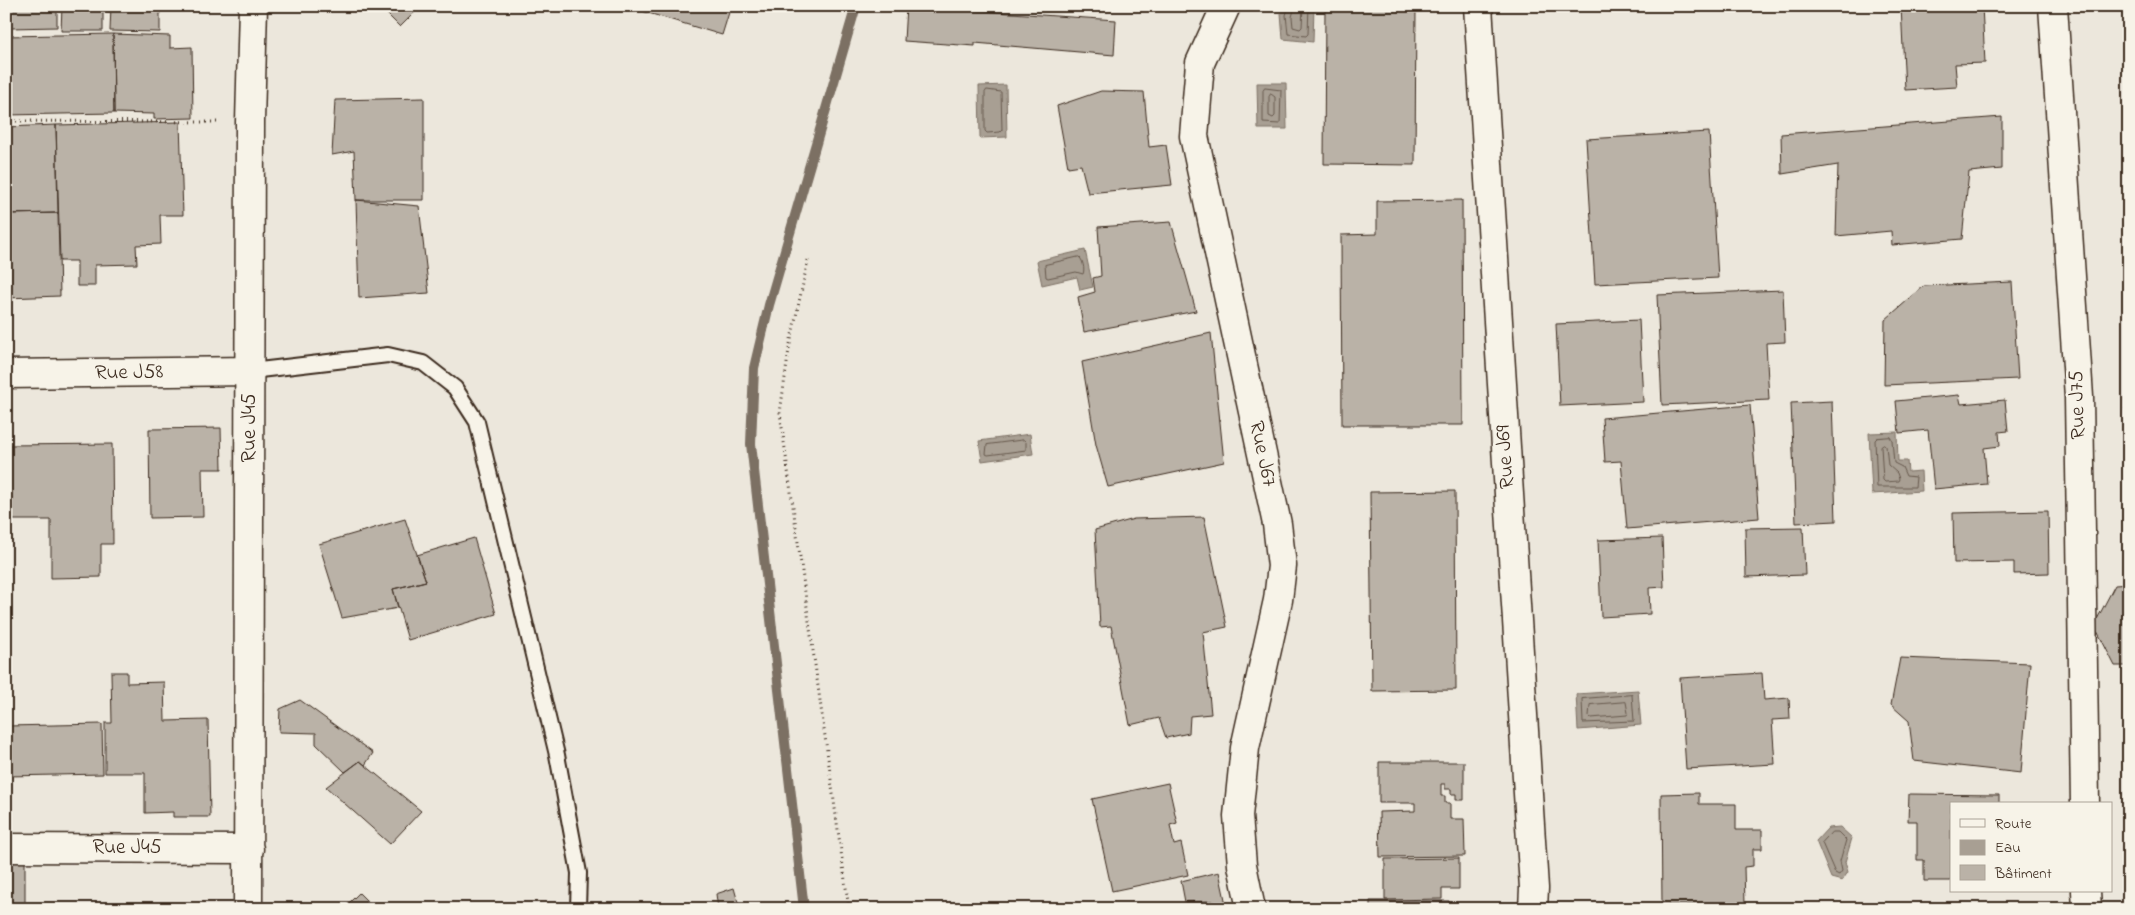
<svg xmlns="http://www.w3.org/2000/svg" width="2135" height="915" viewBox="0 0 2135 915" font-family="'Indie Flower',sans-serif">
<rect width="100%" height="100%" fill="#ece7dc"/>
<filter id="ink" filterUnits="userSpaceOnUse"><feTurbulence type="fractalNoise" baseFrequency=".02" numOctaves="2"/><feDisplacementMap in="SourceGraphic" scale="10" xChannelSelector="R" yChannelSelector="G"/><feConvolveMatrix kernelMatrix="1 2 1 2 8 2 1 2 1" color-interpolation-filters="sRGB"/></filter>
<g filter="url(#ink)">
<path fill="#a89f93" stroke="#7c7064" d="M1285 6H1314L1313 42 1283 39 1281 13Z
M1257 83H1286L1287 129H1258Z
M1006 85 1007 137 980 138 979 86Z
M1085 250 1093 287 1080 290 1077 277 1042 285 1037 261Z
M1897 432 1898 461H1907L1908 472 1921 471 1922 491 1872 494 1869 433Z
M1030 434 1033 454 982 461 979 441Z
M1638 690 1641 725 1578 730 1576 694Z
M1840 827 1852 838 1845 862 1848 872 1842 881 1831 878 1816 841 1828 828Z"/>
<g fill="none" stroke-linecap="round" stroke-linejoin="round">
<path stroke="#67594d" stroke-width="1" d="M1289 6 1286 15 1288 34 1306 36 1308 34 1309 6
M1295 6 1292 17 1293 27 1300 29 1302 27 1303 6
M1265 88 1281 90 1280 124 1263 123V91Z
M987 90 1001 92 1002 130 1000 132 987 133 985 131V93Z
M1271 94 1275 97V116L1273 118 1269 116V97Z
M1079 257C1083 259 1085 270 1083 274L1076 272 1048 278 1046 277 1045 265Z
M1890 437 1892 440 1894 463 1902 467 1906 476 1916 477 1915 487H1877L1875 440 1877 438Z
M1024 440 1026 442V450L988 455 986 454 987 445Z
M1884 444 1886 446 1888 465 1897 473 1899 479 1898 481 1885 482 1883 480 1881 446Z
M1632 695 1634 721 1583 723 1582 699Z
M1626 702 1628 713 1627 715 1591 718 1589 716 1590 705Z
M1832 832H1838L1846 840 1840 861 1842 871 1839 875 1835 873 1822 843Z"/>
<path stroke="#7c7064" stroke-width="10" d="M804 909 751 444 754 368 769 305 856 6"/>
</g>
<path fill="#bab2a7" stroke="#3b2a1e" d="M6 6H9L10 28H6Z
M9 6H57V27L10 28Z
M62 6H111V12L103 11V31H61Z
M111 6H160V32L110 31Z
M379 6H421L400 27Z
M625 6H731L722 35Z
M906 6 1116 20 1114 55 975 43V46L904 41Z
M1325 6H1416L1415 165 1324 164Z
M1901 6H1982L1985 63 1955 64 1957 87 1905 90Z
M113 34 170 36V48L192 47 193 118 154 119V114L114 113Z
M113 34 114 113 6 115V36Z
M1101 91 1144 92 1149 147 1166 145 1172 185 1088 193 1081 165 1068 167 1057 106Z
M424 98V200H356L354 151 332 155 335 100Z
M2002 117V169L1969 172 1962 239 1892 245 1891 231 1836 236 1838 165 1782 174 1781 134Z
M180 122 183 215H160L161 244 136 245 137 264 95 265V286H77V261H60L56 125Z
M56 125 58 213 6 214V127Z
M1709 132 1718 278 1595 284 1586 139Z
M356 200 419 206 429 293 359 298Z
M1462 200 1463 425H1342L1341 235 1377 234V201Z
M58 213 60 296 6 298V214Z
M1171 222 1196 311 1084 332 1078 297 1095 292 1093 278 1101 276 1098 227Z
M2012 282 2018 379 1884 385 1885 320 1924 286Z
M1783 290 1785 342 1766 343 1769 400 1662 405 1657 295Z
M1639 320 1643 402 1560 406 1556 324Z
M1211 333 1224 462 1108 487 1096 445 1082 362Z
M1959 395 1961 404 2005 400 2008 431 1999 432 2000 446 1984 448 1987 484 1934 489 1928 430 1899 433 1896 401Z
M2125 397H2129L2128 514Z
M1832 401 1836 521 1796 523 1791 403Z
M1750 405 1759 518 1627 529 1621 461 1605 462 1602 418Z
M221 428 222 469H202L203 517 150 518 149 429Z
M112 444 113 544H101V577L51 578V520H6V445Z
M1455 491 1456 690 1372 691 1370 492Z
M2048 511 2049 573 2014 574V562L1954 563 1953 513Z
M1204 517 1227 627 1203 632 1211 714 1190 716 1189 733 1166 738 1159 718 1130 725 1111 626 1100 627 1095 530 1134 519Z
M405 519 426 581 393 589 398 608 342 618 319 544Z
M1803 527 1805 575 1746 577 1745 528Z
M474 538 496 614 408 640 393 589 426 581 417 555Z
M1662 538 1664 587 1649 588 1650 614 1601 617 1598 540Z
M2129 584V666H2115L2094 625 2115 585Z
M1900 658 2030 663 2021 773 1914 761 1909 721 1891 705Z
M111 672H127V683L164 682 165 721 208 720 210 817H173V812L145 813V773H105V723H112Z
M1762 673 1764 700 1789 698 1790 719 1772 720 1775 764 1686 769 1680 678Z
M300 700 373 753 365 765 360 761 345 772 316 744V733L279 732 280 709Z
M102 724 103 774 8 776 7 726Z
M360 761 421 811 390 844 326 787Z
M1379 762H1464V800H1456V794H1451V789H1445V784H1441V796H1445V803H1450V819H1464L1465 856 1380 857 1379 812 1415 811V803H1379Z
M1168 783 1177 823 1170 825 1174 845 1181 843 1188 875 1112 891 1092 799Z
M1699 793V804H1736V830H1762V849H1753V866L1744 867 1745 905H1662L1661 794Z
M1909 794 1999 795V804H1951V881H1924V860H1917V821H1908Z
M1459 858V889H1442V899L1385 900V859Z
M6 862H25V909H6Z
M1219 872 1227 909H1215L1213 901 1185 902 1181 881Z
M734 888 739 906 732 909H718L716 894Z
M359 893 375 909H343Z
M1370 901H1449V909H1370Z"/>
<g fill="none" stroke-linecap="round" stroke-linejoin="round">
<g stroke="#3b2a1e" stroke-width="18">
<path id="service" d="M251 371 388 355 423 363 455 388 477 422 557 755 579 873 578 909"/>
</g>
<g stroke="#3b2a1e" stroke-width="31">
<path id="minor" d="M1226 6 1200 63 1194 136 1277 524 1282 566 1278 600 1245 748 1238 816 1242 865 1251 909
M1478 6 1534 888 1533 909
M2053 6 2079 397 2085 804
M6 374 251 371
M6 848 249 849
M2086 891 2087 909
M248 909 250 122 253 6"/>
</g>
<path stroke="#3b2a1e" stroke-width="3" stroke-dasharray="1 4" stroke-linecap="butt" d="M6 121 218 122
M808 260 789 349 780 413 849 909"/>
<use href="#service" stroke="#f7f3e8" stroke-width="14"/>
<use href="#minor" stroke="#f7f3e8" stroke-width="28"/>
</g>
</g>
<g text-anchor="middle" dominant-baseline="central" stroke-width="5" stroke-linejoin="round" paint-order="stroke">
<g font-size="21" fill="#3b2a1e" stroke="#f7f3e8">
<text transform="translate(129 373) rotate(-1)">Rue J58</text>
<text transform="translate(2078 405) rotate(-92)">Rue J75</text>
<text transform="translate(250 428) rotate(-90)">Rue J45</text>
<text transform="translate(1262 454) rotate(78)">Rue J67</text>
<text transform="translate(1506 457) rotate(-94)">Rue J69</text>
<text x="127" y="848">Rue J45</text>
</g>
</g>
<rect width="2135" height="915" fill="none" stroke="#f7f3e8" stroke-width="25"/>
<rect x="12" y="12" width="2110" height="890" fill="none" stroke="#3b2a1e" stroke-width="2" filter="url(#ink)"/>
<rect x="1950" y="802" width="162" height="90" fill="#f7f3e8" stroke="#aca397"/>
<rect x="1960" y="819" width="25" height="8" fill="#f7f3e8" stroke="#aca397"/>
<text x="1995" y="828" font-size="15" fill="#3b2a1e">Route</text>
<rect x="1960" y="840" width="25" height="15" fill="#a89f93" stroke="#aca397"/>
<text x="1995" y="852" font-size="15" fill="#3b2a1e">Eau</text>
<rect x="1960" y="865" width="25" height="15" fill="#bab2a7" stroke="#aca397"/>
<text x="1995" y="878" font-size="15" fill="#3b2a1e">Bâtiment</text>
</svg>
